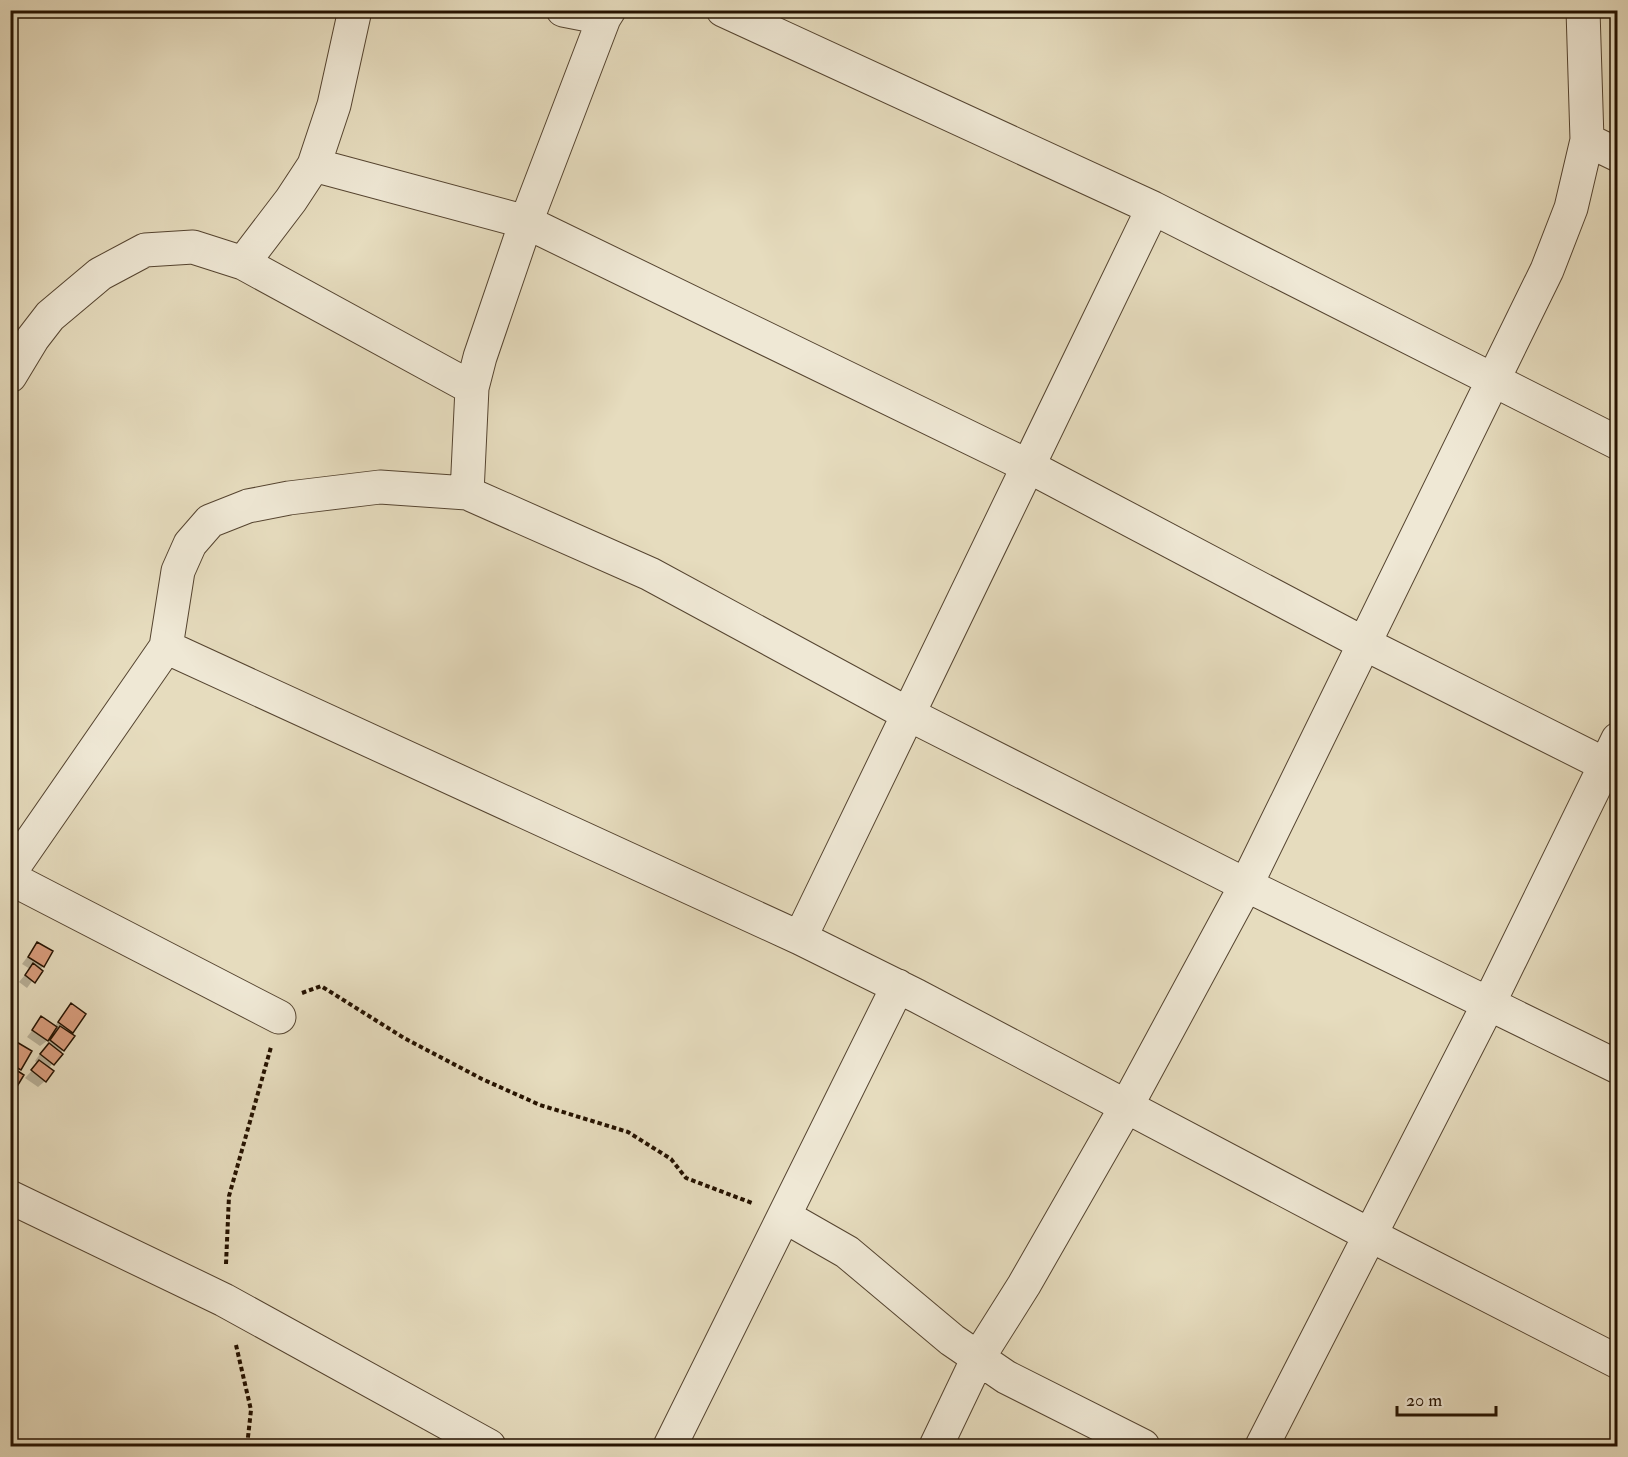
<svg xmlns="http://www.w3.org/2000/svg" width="1628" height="1457" viewBox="0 0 1628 1457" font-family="'IM FELL Double Pica',serif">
<rect width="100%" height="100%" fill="#e6dcbe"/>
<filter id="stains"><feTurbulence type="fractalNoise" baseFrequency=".00333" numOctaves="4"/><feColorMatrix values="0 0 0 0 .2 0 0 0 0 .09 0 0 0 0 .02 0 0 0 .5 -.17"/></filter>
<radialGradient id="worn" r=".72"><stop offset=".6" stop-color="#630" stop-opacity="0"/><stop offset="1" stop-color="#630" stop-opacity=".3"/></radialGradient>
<path fill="#0003" d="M38 943 43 966 27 988 19 982 30 969 22 964Z
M71 1005 72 1032 63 1050 48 1069 45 1081 38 1087 25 1078 38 1064 35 1061 51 1038 40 1046 27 1037 42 1018 54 1027Z
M10 1047 30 1051 17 1072 22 1075 10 1094Z"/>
<path fill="#d99d7d" stroke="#251200" stroke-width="1.5" d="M37 942 53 951 44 967 28 957Z
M33 963 43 971 35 983 25 975Z
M71 1003 86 1014 73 1033 58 1022Z
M41 1016 57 1027 48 1041 32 1030Z
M60 1026 75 1036 64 1051 50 1040Z
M15 1041 32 1051 21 1070 10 1064V1048Z
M49 1043 63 1054 54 1065 40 1054Z
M39 1060 54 1071 46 1082 31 1070Z
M10 1066 24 1075 13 1093 10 1092Z"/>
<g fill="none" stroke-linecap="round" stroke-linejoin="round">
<g stroke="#554430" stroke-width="35">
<path id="minor" d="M563 10 604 18
M723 10 1153 208 1618 443
M1587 140 1618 155
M314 165 526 222 1026 465 1363 643 1618 771
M243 263 291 200 314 165 334 105 355 10
M10 376 33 338 50 316 100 274 145 250 193 247 243 263 472 388
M467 493 472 388 480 357 526 222 604 18 609 10
M166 647 800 938 917 996 1368 1234 1618 1362
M10 872 166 647 178 571 190 544 210 521 248 506 289 498 380 487 467 493 650 574 910 715 1246 885 1618 1067
M10 878 279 1017
M800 938C919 696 1033 451 1153 208
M10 1197 224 1300 489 1446
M784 1216 847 1252 952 1340 1006 1377 1143 1446
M670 1446 898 986
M936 1446 978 1358 1024 1285 1126 1107 1246 885 1547 270 1571 208 1587 140 1583 10
M1262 1446 1488 1005 1618 739"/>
</g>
<path stroke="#251200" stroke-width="4" stroke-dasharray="4.5 3" stroke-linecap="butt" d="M302 993 321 986 404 1038 482 1079 540 1105 628 1132 671 1159 686 1178 752 1203
M226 1264 229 1196 271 1047
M236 1345 251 1410 247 1446"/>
<use href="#minor" stroke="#efe8d5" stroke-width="33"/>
</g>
<rect width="1628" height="1457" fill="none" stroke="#e6dcbe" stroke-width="36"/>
<rect x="12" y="12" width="1604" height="1433" fill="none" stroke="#251200" stroke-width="3"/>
<rect x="18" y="18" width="1592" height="1421" fill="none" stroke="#251200" stroke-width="1.5"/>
<path d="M1397 1406v9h99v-9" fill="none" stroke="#251200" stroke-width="3"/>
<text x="1406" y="1406" font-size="18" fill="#251200" stroke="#efe8d5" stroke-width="4.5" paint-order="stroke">20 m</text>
<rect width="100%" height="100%" filter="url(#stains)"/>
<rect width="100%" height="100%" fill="url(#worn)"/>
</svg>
